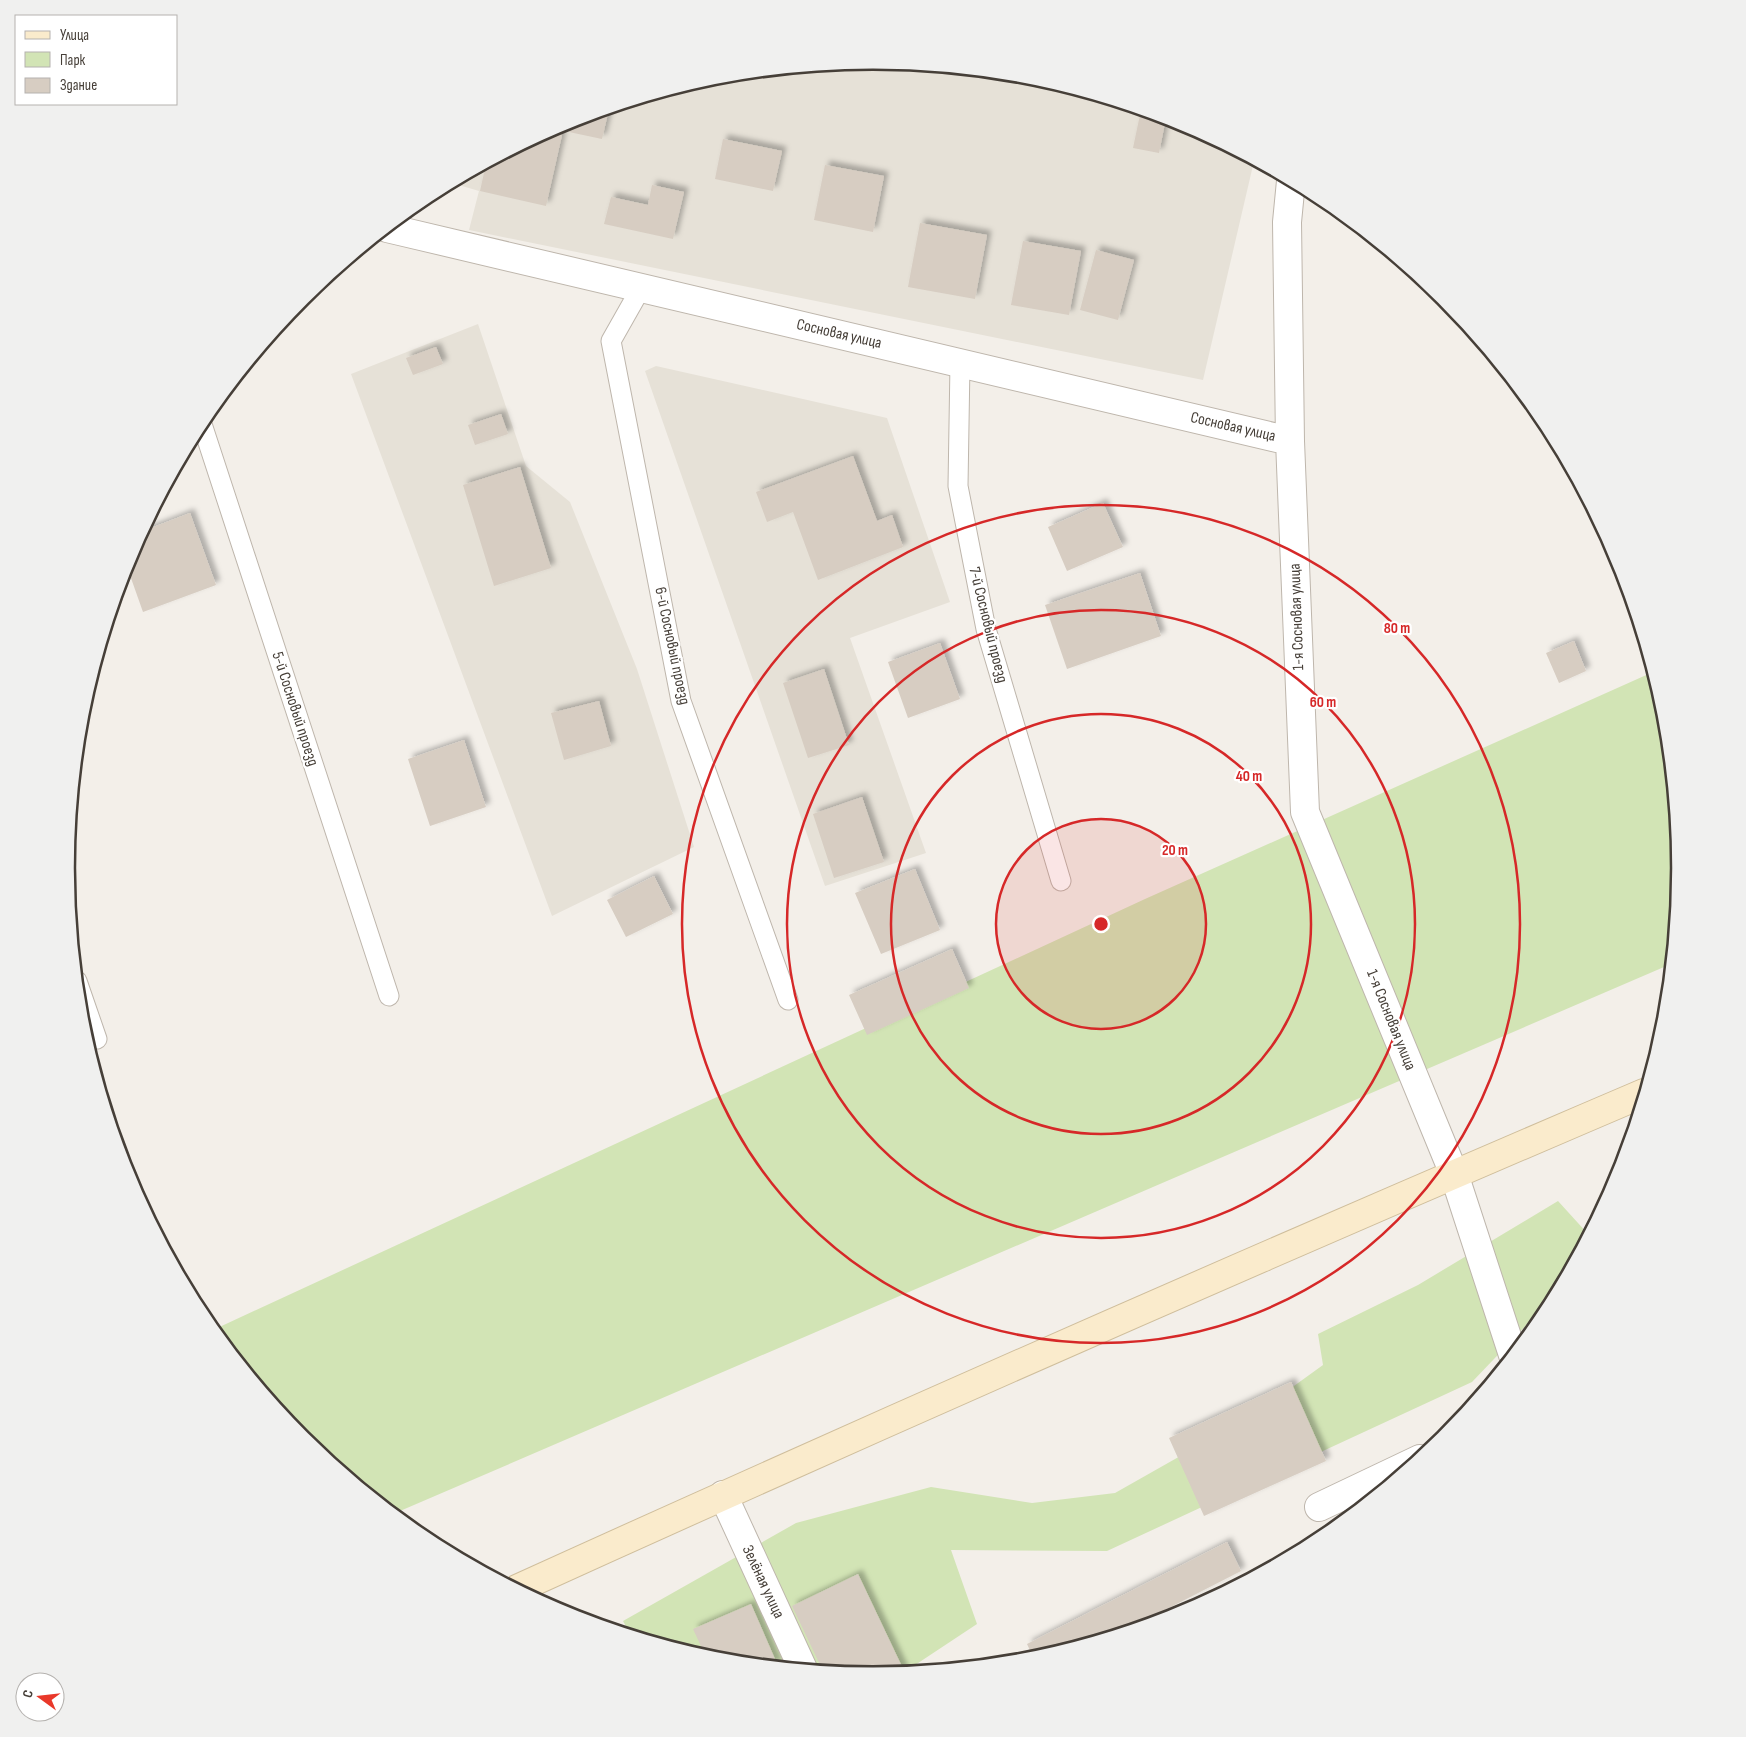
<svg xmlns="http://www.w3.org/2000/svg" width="1746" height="1737" viewBox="0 0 1746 1737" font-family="'Sofia Sans Condensed',sans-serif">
<defs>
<filter id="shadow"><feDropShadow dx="4.5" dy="-4.5" stdDeviation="2.5" flood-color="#0004"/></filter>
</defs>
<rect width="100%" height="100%" fill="#f3efe9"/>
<path fill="#e6e1d7" d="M873 61 1031 77 1182 123 1254 161 1203 380 469 230 479 191 452 183 564 123 716 77Z
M478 324 526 466 570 502 637 669 694 847 552 916 351 374Z
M656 366 887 418 950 602 850 638 926 853 825 886 645 371Z"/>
<path fill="#e3deda" d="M1326 1536 1182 1614 1154 1623Z"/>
<path fill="#d2e4b5" d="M1653 672 1665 711 1680 869 1671 964 393 1514 302 1439 213 1330 1145 899Z
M1558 1201 1588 1234 1558 1292 1472 1382 1107 1551 951 1550 977 1624 903 1673 873 1676 715 1660 630 1634 623 1621 796 1523 931 1487 1032 1503 1115 1493 1258 1412 1323 1365 1318 1334 1418 1285Z"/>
<path fill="#d7cdc2" filter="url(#shadow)" d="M609 109 602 139 569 132 571 120Z
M1141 110 1166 118 1159 153 1133 148Z
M547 132 562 135 546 206 480 191 486 164Z
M723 139 782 151 773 191 715 179Z
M825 165 884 176 873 232 814 220Z
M652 185 684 192 673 239 604 224 611 197 648 205Z
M920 223 987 235 975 299 908 287Z
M1023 241 1081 251 1069 315 1011 305Z
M1096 250 1134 260 1118 320 1080 310Z
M436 347 443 364 413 375 406 358Z
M501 414 508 434 475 445 468 425Z
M853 456 877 521 892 515 903 547 818 580 793 512 767 522 756 492Z
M520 467 551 568 494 586 463 485Z
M1103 503 1123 547 1067 571 1048 527Z
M190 513 216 585 143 612 126 564 127 559 143 531Z
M1140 573 1161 636 1067 669 1045 605Z
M1574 641 1586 671 1559 683 1546 653Z
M940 643 960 699 908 718 888 662Z
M824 669 849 745 808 758 783 683Z
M599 701 611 746 564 760 551 713Z
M464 740 486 807 430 826 408 759Z
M862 797 884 862 834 878 813 814Z
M915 869 940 930 881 954 855 893Z
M654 876 673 914 626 937 607 900Z
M952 949 969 988 867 1035 849 995Z
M1291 1382 1326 1461 1204 1516 1169 1438Z
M1227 1542 1241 1571 1118 1634 1034 1659 1027 1644Z
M858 1574 905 1673 873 1676 823 1671 792 1606Z
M751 1604 778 1666 706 1657 693 1629Z"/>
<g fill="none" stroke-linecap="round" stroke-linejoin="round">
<g stroke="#beb6ac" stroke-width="21">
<path id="lane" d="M641 288 611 341 681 701 788 1000
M960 363 958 486 986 629 1061 881
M201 421 389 996
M77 981 97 1039"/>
</g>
<g stroke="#beb6ac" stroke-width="30">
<path id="street" d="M1291 181 1287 222 1290 441 1305 812 1454 1174 1513 1355
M387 228 1290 441
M723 1495 803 1669
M1319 1507 1420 1459"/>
</g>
<g stroke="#cfbe9c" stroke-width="30">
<path id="secondary" d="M517 1589C891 1419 1267 1254 1644 1093"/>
</g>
<use href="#lane" stroke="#fff" stroke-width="19"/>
<use href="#street" stroke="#fff" stroke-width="28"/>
<use href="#secondary" stroke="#faebcc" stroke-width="28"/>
</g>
<circle cx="1101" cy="924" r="105" fill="#d62828" fill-opacity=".12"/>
<g fill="none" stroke="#d62828" stroke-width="2.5">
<circle cx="1101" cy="924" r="105"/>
<circle cx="1101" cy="924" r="210"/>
<circle cx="1101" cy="924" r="314"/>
<circle cx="1101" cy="924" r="419"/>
</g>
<g text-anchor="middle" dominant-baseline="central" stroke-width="4.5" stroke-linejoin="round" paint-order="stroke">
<g font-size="16" fill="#463f38" stroke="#fff">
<text transform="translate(839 334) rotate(13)">Сосновая улица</text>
<text transform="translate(1233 427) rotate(13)">Сосновая улица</text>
<text transform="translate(1297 617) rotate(-92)">1-я Сосновая улица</text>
<text transform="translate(988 625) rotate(76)">7-й Сосновый проезд</text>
<text transform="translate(672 646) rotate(78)">6-й Сосновый проезд</text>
<text transform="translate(295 709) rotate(72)">5-й Сосновый проезд</text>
<text transform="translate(1391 1020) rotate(68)">1-я Сосновая улица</text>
<text transform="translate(763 1582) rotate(65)">Зелёная улица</text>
</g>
</g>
<path d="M0 0H1746V1737H0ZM75 868a798 798 0 1 1 1596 0a798 798 0 1 1-1596 0Z" fill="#f0f0ef" fill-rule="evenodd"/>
<path fill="none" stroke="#463f38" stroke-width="2.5" d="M75 868a798 798 0 1 1 1596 0a798 798 0 1 1-1596 0Z"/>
<circle cx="1101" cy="924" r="8" fill="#d62828" stroke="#fff" stroke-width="2.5"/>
<g font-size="15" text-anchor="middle" font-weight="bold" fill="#d62828" stroke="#fff" stroke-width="4.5" stroke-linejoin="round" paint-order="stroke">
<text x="1397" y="633">80 m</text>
<text x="1323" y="707">60 m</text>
<text x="1249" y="781">40 m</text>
<text x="1175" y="855">20 m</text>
</g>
<rect x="15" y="15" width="162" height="90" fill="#ffffff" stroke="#b5b2af"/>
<rect x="25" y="31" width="25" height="8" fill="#faebcc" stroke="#b5b2af"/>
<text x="60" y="40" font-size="15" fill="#463f38">Улица</text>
<rect x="25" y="52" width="25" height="15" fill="#d2e4b5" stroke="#b5b2af"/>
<text x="60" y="65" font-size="15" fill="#463f38">Парк</text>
<rect x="25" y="78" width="25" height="15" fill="#d7cdc2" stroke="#b5b2af"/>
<text x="60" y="90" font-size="15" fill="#463f38">Здание</text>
<g transform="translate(40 1697) rotate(285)"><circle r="24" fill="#ffffff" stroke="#b5b2af"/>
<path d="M0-4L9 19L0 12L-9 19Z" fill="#e9382a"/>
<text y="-8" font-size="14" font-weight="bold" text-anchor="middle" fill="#463f38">С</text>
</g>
</svg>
